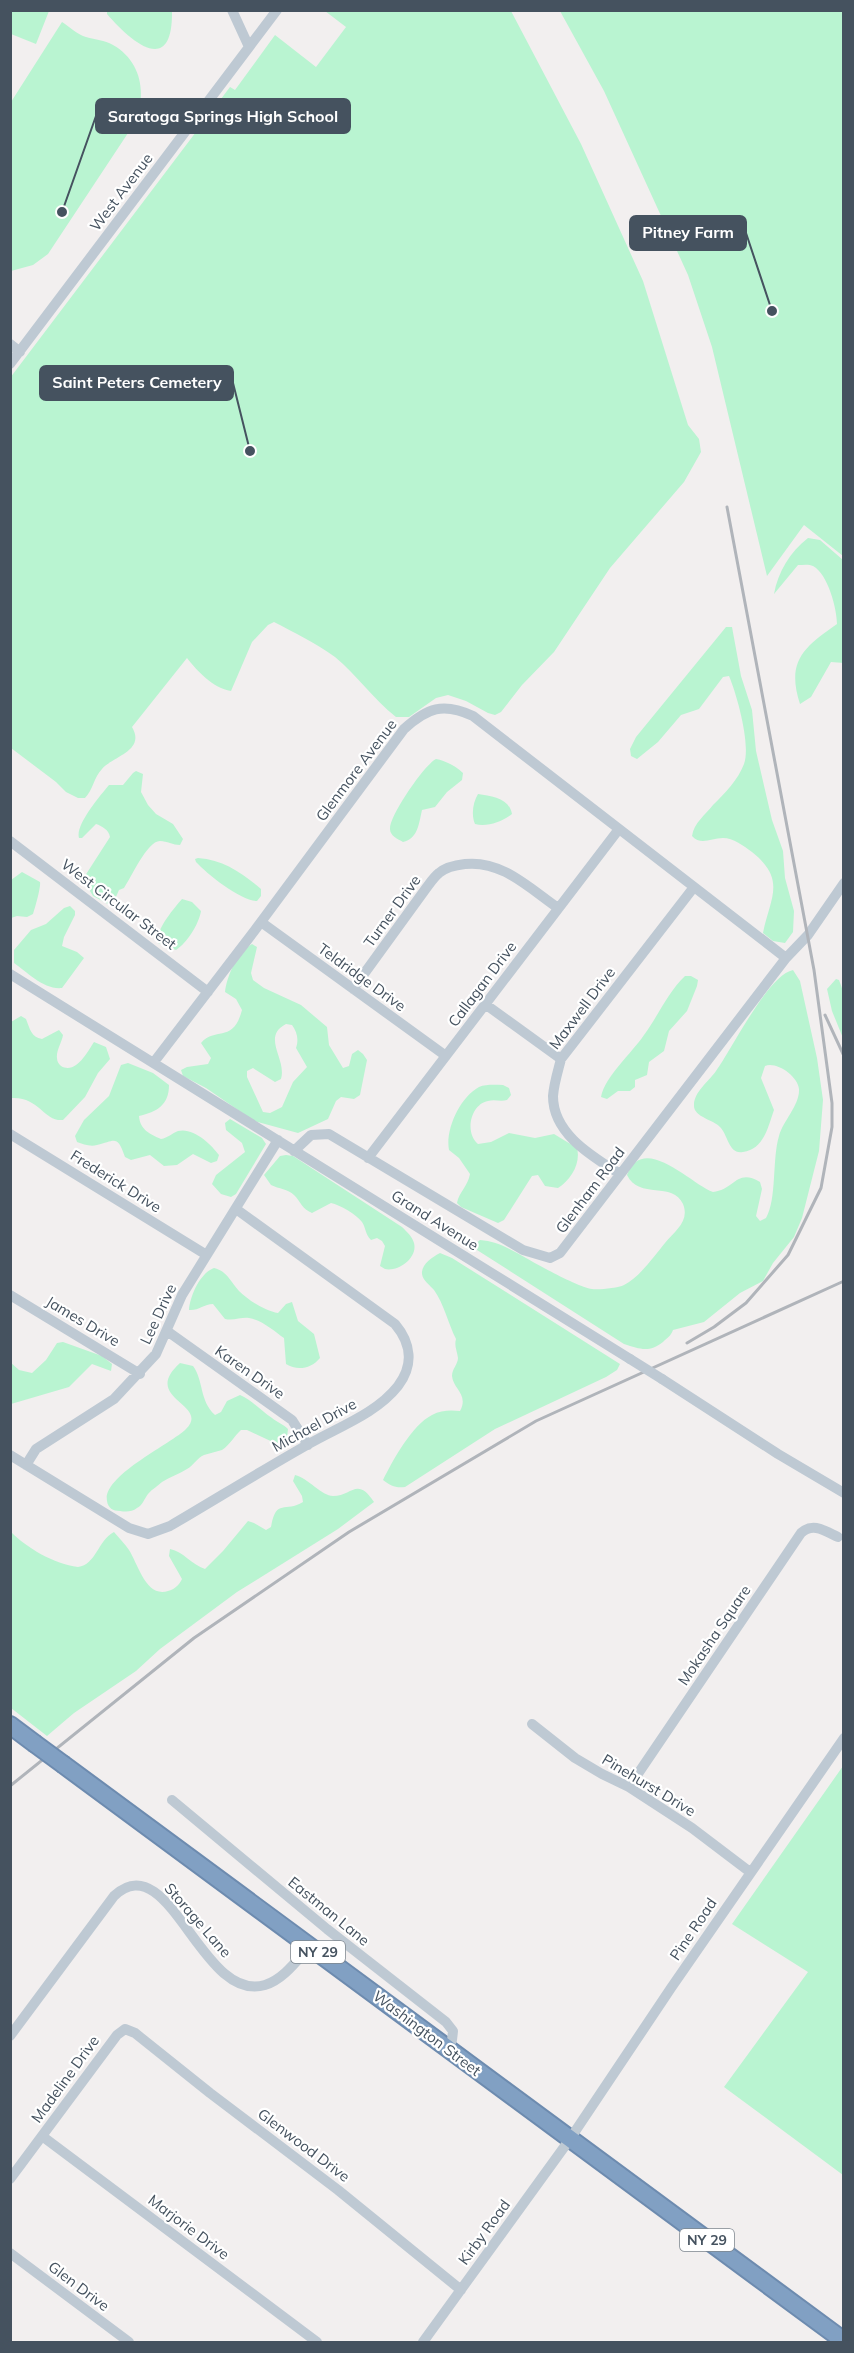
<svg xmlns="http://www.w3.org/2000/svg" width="854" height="2353" viewBox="0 0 854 2353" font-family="Mulish,sans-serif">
<rect width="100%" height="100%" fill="#f2efef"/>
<path fill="#b9f4d1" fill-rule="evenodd" d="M10 11H49L36 44 11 34Z
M107 11H172C173 77 132 43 107 14Z
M325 11H511L581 144 643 281 688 425 699 439 701 452 684 482 610 568 554 652 522 685 501 712 495 715 488 713 466 701 448 695 436 698 409 717H396C373 699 357 675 335 657 316 643 295 633 274 622L268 625 252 642 231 691C213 688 197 671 187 658L132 727C146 751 113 756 102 769 94 777 93 790 85 798H78L66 792 56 782 11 748 10 378 230 87 235 90 275 35 316 67 346 27Z
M560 11H843V556L804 525 767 576 712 347 688 275 604 91Z
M62 22C70 27 78 35 86 37 96 40 104 40 113 45 143 62 148 98 132 127L48 254 33 265 11 271V102Z
M808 538 820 540 843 560 844 663 831 662 811 697 800 704C786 661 804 647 837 624 837 609 828 574 813 566 809 564 803 565 798 565L774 594C778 572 790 552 808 538Z
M726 627H732L741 676 752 710 756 751 772 820 783 851 785 878 794 911 793 932 785 943 773 941 763 933C770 898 787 880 752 852 744 846 733 838 723 838 711 838 701 846 692 836 694 823 705 815 713 805 725 793 738 780 744 764 751 745 737 695 729 676L723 677 699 709 681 715 658 742 637 759 631 756 630 749 636 737Z
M436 759C446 761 456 766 463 773L462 780 447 792 435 807 422 810C419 823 418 839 403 842 398 839 390 836 390 829 389 816 425 764 436 759Z
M136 771 143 774 141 792 148 805 156 814 173 824 183 839 180 845C173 845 167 841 160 841 147 841 131 878 124 888L119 890 115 899 108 904 93 896 83 879 110 837C109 830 102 826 96 824L82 838H79C75 825 100 796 109 785H123L133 773Z
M478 794C492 796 509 798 512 814 502 822 487 827 475 824 471 815 473 802 478 794Z
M198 858C224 860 242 873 261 889V896L257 901C241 901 207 874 196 862L195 859Z
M22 872 40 882C41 887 35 908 33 914L27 917 17 916 11 918V880Z
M182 899 192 902 201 911C199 924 187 943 176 950L158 943C154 932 174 908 182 899Z
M70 906 75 911V915L64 937 62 946 77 952 84 958 62 988C44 990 27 972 14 963V950L31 930 46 924 64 908Z
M252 944 257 947 251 973 253 980 264 988 301 1005 327 1027 329 1045 343 1068 349 1066 352 1054 358 1050 363 1054 367 1060 360 1095 354 1099 341 1097 336 1101 328 1119 298 1133 254 1121 206 1088 183 1076 181 1070 187 1067 208 1064 211 1058 201 1043C216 1026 233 1044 242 1010L236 999 225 992C227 976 237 952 252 944ZM286 1024 292 1025C297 1032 299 1039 296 1048L307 1067 293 1082 282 1107 270 1113 263 1112 247 1077V1071L253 1068 275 1082 281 1079C287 1059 261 1037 286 1024Z
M793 970 800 981 817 1058 823 1100 819 1151 802 1218 794 1237 773 1263 763 1281 740 1293 704 1322 673 1330C671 1336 667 1338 663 1342 649 1353 640 1349 624 1344L477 1250 475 1244 480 1240C497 1241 512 1250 526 1258 540 1266 578 1287 592 1289 599 1290 618 1288 624 1285 639 1278 655 1255 665 1243 675 1231 690 1221 683 1204 673 1181 639 1200 627 1175 643 1132 691 1184 713 1192 735 1190 736 1168 760 1182L762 1189 756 1216 760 1221 766 1218C777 1199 772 1159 779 1136 783 1121 800 1105 799 1089 798 1076 776 1061 765 1066L761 1078 774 1110C768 1127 764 1149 743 1152 729 1155 728 1135 720 1127 714 1120 693 1117 694 1105 694 1092 709 1081 716 1071 732 1049 768 975 793 970Z
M685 976H691L698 980 697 986 687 1011 669 1031 664 1051 649 1062 647 1075 635 1080V1087L630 1091H618L607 1099 601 1097C605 1076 632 1053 644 1035 658 1016 668 992 685 976Z
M836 979 839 980 843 991V1038L832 1011 827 989Z
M21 1016 26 1019C30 1029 31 1037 42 1039L59 1030 63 1035C62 1042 56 1051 57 1058 57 1062 59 1064 61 1066 76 1075 88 1051 94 1042L106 1047 110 1059 98 1073 85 1097 63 1120C44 1122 39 1096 11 1098V1022Z
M128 1063 153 1073 169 1085C169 1105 157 1112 139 1116 140 1130 150 1134 161 1139 168 1138 172 1133 178 1131 193 1127 211 1144 219 1155L217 1161 211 1163 193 1154 177 1165 164 1166 150 1155 131 1160 125 1157C117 1134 115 1141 97 1145 90 1147 83 1144 77 1142L75 1136 84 1120 109 1096 121 1065Z
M503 1085 509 1088 511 1095 507 1100C500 1102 495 1099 488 1101 471 1104 464 1132 478 1144L491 1142 509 1133 535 1138 554 1134 577 1148C581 1163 571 1180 558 1188L545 1186 538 1175 532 1176 504 1220 498 1223 461 1207 457 1203C459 1192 468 1186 470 1174L459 1158 449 1150C445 1130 460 1097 479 1087 486 1084 496 1085 503 1085Z
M230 1119 262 1138 266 1144 236 1194 231 1197 221 1194 212 1184 216 1175 245 1152 242 1143 226 1130 225 1123Z
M286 1155 293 1156 402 1227C407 1232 412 1236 414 1243 418 1258 398 1272 385 1269L380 1266 385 1246 382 1241 377 1238 371 1240C365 1234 366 1228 362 1222 356 1214 340 1205 331 1203L312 1213C302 1209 301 1202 294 1195 288 1189 279 1189 271 1185L264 1175 280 1156Z
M440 1253 452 1258 620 1364 617 1370 606 1377 495 1429 405 1487C395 1488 391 1486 383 1480 393 1460 412 1425 432 1415 441 1410 451 1410 460 1411 469 1394 453 1389 452 1376 452 1369 458 1364 458 1358 457 1350 454 1346 456 1339 448 1323 444 1304 434 1290 430 1285 423 1281 422 1274 421 1265 432 1257 440 1253Z
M214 1268C227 1271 230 1281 239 1291 248 1300 265 1311 278 1313L286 1304 292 1302 298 1321 314 1334 320 1358C311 1369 297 1371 286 1364L284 1338C274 1331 262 1320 249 1318 241 1317 234 1321 225 1319L213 1304C204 1304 198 1311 189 1310 190 1296 200 1273 214 1268Z
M63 1342 102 1356 112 1364 111 1371 92 1364 69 1387 11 1404 10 1362 19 1370 32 1373 46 1360 57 1343Z
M180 1363 193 1366C204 1381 199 1400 215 1415L221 1412 227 1401 240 1395C253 1401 260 1410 272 1418 277 1422 283 1424 288 1429L287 1437 277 1444 247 1430H241C234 1436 230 1445 222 1450 216 1452 210 1453 204 1455 197 1458 193 1466 187 1469 179 1474 170 1477 162 1482 158 1486 152 1489 148 1494 144 1499 143 1505 137 1508 132 1512 126 1512 120 1511 113 1511 108 1508 107 1501 102 1476 171 1444 186 1429 211 1404 140 1399 180 1363Z
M295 1475C308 1478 322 1496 333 1496 352 1496 357 1476 374 1502L338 1529 237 1592 160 1649 136 1671 74 1713 47 1736 11 1708V1532C27 1548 54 1564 78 1567 96 1565 98 1540 114 1532 119 1538 125 1544 129 1550 138 1564 146 1598 168 1591 175 1589 179 1585 182 1579L169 1556 170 1549C184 1552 192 1565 205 1569L223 1551 248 1521 254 1523 266 1530 271 1527C276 1498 285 1513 303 1502L302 1496 293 1481Z
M843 1766V2175L724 2087 808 1972 732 1924Z"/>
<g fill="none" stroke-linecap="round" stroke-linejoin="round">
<g stroke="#6d8baf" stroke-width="20">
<path id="highway" d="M10 1725 34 1743
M64 1765 844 2341"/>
</g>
<path stroke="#bec9d3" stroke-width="10" d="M232 10 249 47
M10 344 20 352
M10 364 277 10
M10 841 208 992
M261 922 446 1056
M10 974 630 1359
M353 989 427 887C430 883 434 877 439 873 446 867 456 865 465 864 502 860 529 888 558 908
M485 1004 561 1059
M154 1062 255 930 404 729C427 708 443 702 473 716L786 958
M10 1134 205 1254
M294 1151 311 1135 329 1134 523 1250 550 1258 560 1253 786 958 808 935 844 883
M368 1158 619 829
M620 1174C592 1156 553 1134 553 1096 554 1083 558 1071 561 1059L694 887
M10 1295 140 1374
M167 1331 292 1420 308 1445
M662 1379 778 1454 844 1493
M10 1455 129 1528 148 1534 170 1526C216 1499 261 1471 307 1445 338 1427 376 1414 398 1386 414 1365 411 1343 395 1324L236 1209
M26 1465 36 1449 114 1399 156 1354 182 1295 278 1140
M532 1724 575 1758 602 1774 629 1787 692 1828 750 1872
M629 1787 801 1533C813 1522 825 1531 838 1537
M172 1800 327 1929 446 2022 453 2031 452 2040 447 2048
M10 2036 114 1896C170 1844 201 2004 265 1985 284 1979 297 1960 310 1946
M42 2136 317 2342
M10 2179 117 2035 125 2029 135 2033 210 2093 338 2190 461 2290
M10 2253 129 2342
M423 2342 570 2139 671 1988 844 1738"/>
<use href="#highway" stroke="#81a0c3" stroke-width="16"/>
<path stroke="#b0b4ba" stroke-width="3" d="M825 1015 844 1056
M687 1343 714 1327 746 1303 788 1255 821 1188 832 1127V1103L814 970 727 507
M10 1786 194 1638 349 1532 536 1421 844 1281"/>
<g stroke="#6d8baf" stroke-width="20" stroke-linecap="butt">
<path id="highway-bridge" d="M34 1743 64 1765"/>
</g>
<path stroke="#bec9d3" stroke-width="10" d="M630 1359 662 1379"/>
<use href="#highway-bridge" stroke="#81a0c3" stroke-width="16"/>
</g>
<g text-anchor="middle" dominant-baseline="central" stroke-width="4.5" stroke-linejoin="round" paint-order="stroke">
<g fill="#fff" stroke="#7d868f" stroke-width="1.5">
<rect x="291" y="1941" width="54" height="22" rx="4.5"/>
<rect x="680" y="2229" width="54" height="22" rx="4.5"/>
</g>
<g font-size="14" font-weight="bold" fill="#45525f">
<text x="318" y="1952">NY 29</text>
<text x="707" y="2240">NY 29</text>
</g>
<g font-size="15" fill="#45525f" stroke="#fff">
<text transform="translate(121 192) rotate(-53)">West Avenue</text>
<text transform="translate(356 770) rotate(-53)">Glenmore Avenue</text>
<text transform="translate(119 904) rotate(37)">West Circular Street</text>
<text transform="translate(392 911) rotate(-54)">Turner Drive</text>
<text transform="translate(362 977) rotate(36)">Teldridge Drive</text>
<text transform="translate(482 984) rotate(-53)">Callagan Drive</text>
<text transform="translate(582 1008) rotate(-53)">Maxwell Drive</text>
<text transform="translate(116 1181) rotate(32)">Frederick Drive</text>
<text transform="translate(590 1190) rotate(-53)">Glenham Road</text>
<text transform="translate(435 1220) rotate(32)">Grand Avenue</text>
<text transform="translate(158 1314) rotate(-65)">Lee Drive</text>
<text transform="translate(83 1321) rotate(31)">James Drive</text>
<text transform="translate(250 1372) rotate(35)">Karen Drive</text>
<text transform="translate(314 1425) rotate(-29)">Michael Drive</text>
<text transform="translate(714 1635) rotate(-56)">Mokasha Square</text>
<text transform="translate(649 1785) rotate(31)">Pinehurst Drive</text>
<text transform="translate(329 1911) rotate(39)">Eastman Lane</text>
<text transform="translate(198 1920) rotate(49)">Storage Lane</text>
<text transform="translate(693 1929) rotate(-56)">Pine Road</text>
<text transform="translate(427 2033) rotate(37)">Washington Street</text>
<text transform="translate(65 2079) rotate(-54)">Madeline Drive</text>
<text transform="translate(304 2145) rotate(37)">Glenwood Drive</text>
<text transform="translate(189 2227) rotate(37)">Marjorie Drive</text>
<text transform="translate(484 2232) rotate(-54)">Kirby Road</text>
<text transform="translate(79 2286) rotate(37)">Glen Drive</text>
</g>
</g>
<path fill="none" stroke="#45525f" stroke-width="2" d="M62 212L96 116M772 311L746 233M250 451L233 383"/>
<g fill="#45525f" stroke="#fff" stroke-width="2">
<circle cx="62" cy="212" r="6"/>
<circle cx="772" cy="311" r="6"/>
<circle cx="250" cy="451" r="6"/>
</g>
<g fill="#45525f" stroke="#45525f" stroke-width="2">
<rect x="96" y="99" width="254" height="34" rx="6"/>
<rect x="630" y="216" width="116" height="34" rx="6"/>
<rect x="40" y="366" width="193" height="34" rx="6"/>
</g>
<g font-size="16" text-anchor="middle" font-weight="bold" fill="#fff">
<text x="223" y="122">Saratoga Springs High School</text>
<text x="688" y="238">Pitney Farm</text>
<text x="137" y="388">Saint Peters Cemetery</text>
</g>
<rect width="854" height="2353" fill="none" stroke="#45525f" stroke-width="24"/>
</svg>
